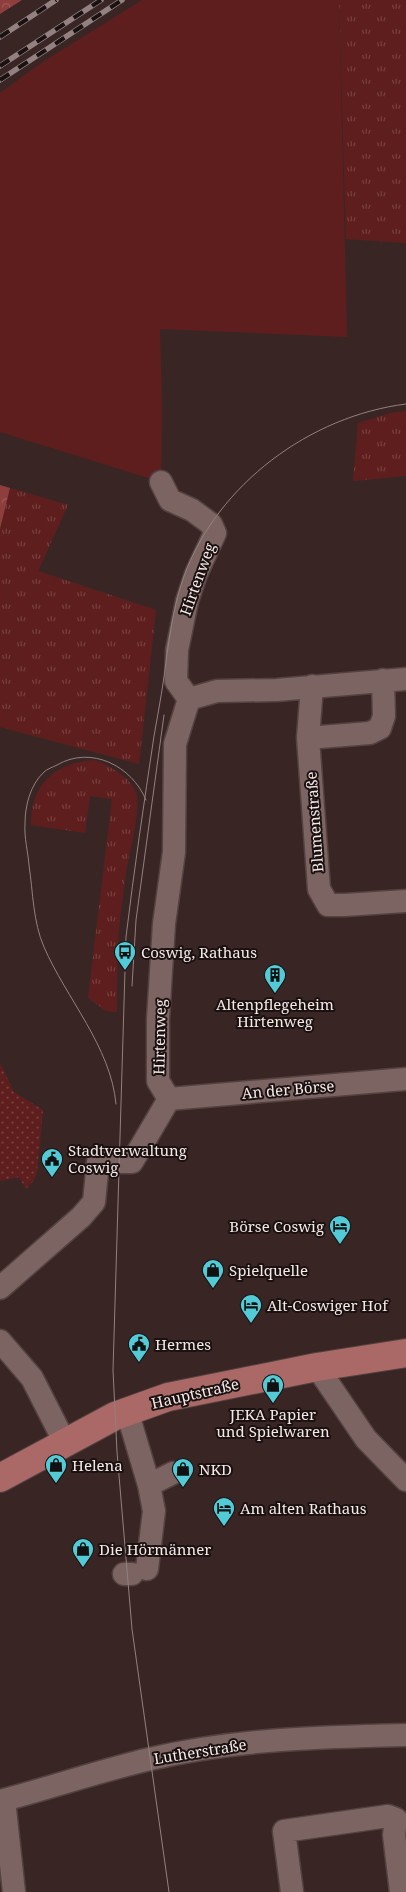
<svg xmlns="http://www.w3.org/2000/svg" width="406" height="1892" viewBox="0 0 406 1892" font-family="'Noto Serif',serif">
<defs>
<pattern id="grass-tufts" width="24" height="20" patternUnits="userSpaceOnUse" patternTransform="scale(1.25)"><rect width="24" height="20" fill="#5f1e1e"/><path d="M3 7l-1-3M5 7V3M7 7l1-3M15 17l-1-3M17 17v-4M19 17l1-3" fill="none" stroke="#773f3f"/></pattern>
<pattern id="forest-crowns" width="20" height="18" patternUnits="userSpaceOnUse" patternTransform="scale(1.25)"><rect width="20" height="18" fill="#8e3e3c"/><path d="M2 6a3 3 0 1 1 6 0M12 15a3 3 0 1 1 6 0" fill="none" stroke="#9e5a58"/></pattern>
<pattern id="park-dots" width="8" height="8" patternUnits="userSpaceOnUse" patternTransform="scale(1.25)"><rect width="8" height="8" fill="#5f1e1e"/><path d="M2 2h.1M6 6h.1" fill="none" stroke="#773f3f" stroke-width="1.8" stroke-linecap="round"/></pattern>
</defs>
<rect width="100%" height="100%" fill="#392624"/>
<path fill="url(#grass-tufts)" d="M339 0H406V243L346 239Z
M406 411V476L353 481 358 423 391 413Z
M10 488 68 505 38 571 156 610 139 764 0 727V529Z
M95 760C110 766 134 779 137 796 140 813 129 853 126 872 124 890 121 909 119 928 117 956 117 984 117 1012L106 1011 88 998 112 799 90 796 85 833 31 825C31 783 55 763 95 760Z"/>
<path fill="url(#forest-crowns)" d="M0 0H22L0 14Z
M0 485 10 488 0 529Z"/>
<path fill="url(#park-dots)" d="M0 1063 14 1092 43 1110 37 1172 34 1180 26 1189 19 1177 0 1181Z"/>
<path fill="#5f1e1e" d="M142 0H339L347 337 160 329 162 405 161 482 0 432V93L41 63Z"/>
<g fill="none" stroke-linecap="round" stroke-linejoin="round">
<g stroke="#534241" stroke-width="25">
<path id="minor" d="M161 482 170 500 192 510 211 524 215 533 196 574 187 601 177 650 176 681 189 699
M312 686 308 738 319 889 328 905H345L406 901
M189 699 217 691 277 690 406 679
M308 738 370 733 380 728 384 716 383 680
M169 1099 158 1081V1019L164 924 174 852 175 744 189 699
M169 1099 406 1079
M0 1288 81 1217 94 1202 98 1162H132L169 1099
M0 1341 32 1378 65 1443
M317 1367 366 1439 406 1480
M127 1411 149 1485 154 1511 147 1569
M149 1485 173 1473
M124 1574H132
M4 1800 14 1892
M0 1801C50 1788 99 1771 150 1759 234 1739 320 1737 406 1735
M292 1892 284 1831 388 1816 396 1819 394 1835 401 1892"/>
</g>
<g stroke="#534241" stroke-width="30">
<path id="major" d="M0 1478 115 1416 168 1397 317 1367 406 1353"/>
</g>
<use href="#minor" stroke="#7c6462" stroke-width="22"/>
<use href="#major" stroke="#aa6966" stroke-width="28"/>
<path stroke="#928180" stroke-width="1" d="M132 986 136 920 164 715
M116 1104C111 1047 66 998 44 947 33 922 33 892 29 865 28 852 24 837 25 824 25 806 30 785 44 772 47 769 53 767 57 765 91 745 132 766 146 800
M169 1892 132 1629 117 1452 113 1370 126 937C134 870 144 803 154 736 159 708 164 681 167 654 171 627 175 601 184 576 218 484 310 416 406 404"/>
<g stroke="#928180" stroke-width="5.5">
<path id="rail" d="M0 37 56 0
M0 66 101 0
M0 80 122 0"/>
</g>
<use href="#rail" stroke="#1a1111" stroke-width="4" stroke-dasharray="11" stroke-linecap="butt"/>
</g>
<defs>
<g id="bus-pin" transform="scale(1.125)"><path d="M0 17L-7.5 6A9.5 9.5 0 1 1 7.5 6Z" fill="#52cbd7" stroke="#1a1111"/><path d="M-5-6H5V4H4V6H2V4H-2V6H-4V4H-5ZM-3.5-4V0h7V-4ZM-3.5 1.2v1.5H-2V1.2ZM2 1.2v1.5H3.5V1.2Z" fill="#111"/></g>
<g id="building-pin" transform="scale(1.125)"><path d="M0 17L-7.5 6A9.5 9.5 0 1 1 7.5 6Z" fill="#52cbd7" stroke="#1a1111"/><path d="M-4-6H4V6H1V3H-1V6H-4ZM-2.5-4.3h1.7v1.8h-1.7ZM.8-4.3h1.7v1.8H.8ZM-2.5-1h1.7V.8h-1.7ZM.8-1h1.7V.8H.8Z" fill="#111"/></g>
<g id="civic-pin" transform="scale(1.125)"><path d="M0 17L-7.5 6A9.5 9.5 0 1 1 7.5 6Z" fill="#52cbd7" stroke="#1a1111"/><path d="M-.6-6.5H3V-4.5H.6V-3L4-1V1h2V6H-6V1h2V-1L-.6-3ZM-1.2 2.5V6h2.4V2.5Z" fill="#111"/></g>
<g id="hotel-pin" transform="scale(1.125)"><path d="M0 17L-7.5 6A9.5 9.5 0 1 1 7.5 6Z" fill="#52cbd7" stroke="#1a1111"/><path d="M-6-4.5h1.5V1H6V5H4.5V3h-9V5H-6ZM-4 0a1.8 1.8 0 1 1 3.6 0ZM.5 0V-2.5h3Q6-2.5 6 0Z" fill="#111"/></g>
<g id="shop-pin" transform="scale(1.125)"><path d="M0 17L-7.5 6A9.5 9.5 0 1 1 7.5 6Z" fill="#52cbd7" stroke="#1a1111"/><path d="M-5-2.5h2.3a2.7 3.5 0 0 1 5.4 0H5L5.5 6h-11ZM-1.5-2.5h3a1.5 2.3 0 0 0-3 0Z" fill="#111"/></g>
</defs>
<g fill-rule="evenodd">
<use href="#bus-pin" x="125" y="952"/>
<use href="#building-pin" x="275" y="975"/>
<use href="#civic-pin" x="52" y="1159"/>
<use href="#hotel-pin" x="340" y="1226"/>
<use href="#shop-pin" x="213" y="1270"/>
<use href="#hotel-pin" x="251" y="1305"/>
<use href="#civic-pin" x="139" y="1344"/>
<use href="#shop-pin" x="273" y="1385"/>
<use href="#shop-pin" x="56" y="1465"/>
<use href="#shop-pin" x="183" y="1469"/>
<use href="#hotel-pin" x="224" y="1508"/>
<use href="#shop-pin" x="83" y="1549"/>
</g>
<g text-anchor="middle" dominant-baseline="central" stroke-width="4" stroke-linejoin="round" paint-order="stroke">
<g font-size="15" fill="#f6e8e7" stroke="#1a1111">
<text transform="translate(197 579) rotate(-70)">Hirtenweg</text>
<text transform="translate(314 822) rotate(-94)">Blumenstraße</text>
<text transform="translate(159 1037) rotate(-89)">Hirtenweg</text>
<text transform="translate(288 1089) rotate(-5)">An der Börse</text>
<text transform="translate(195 1393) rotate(-13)">Hauptstraße</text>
<text transform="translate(200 1751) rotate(-9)">Lutherstraße</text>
</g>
<g font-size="15" fill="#f6e8e7" stroke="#1a1111" text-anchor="start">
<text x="141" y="952">Coswig, Rathaus</text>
<text x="275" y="1004" text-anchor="middle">Altenpflegeheim<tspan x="275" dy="17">Hirtenweg</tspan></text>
<text x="68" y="1150">Stadtverwaltung<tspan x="68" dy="17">Coswig</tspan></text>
<text x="324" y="1226" text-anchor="end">Börse Coswig</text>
<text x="229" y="1270">Spielquelle</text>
<text x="267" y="1305">Alt-Coswiger Hof</text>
<text x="155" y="1344">Hermes</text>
<text x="273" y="1414" text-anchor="middle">JEKA Papier<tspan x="273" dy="17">und Spielwaren</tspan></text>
<text x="72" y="1465">Helena</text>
<text x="199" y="1469">NKD</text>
<text x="240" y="1508">Am alten Rathaus</text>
<text x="99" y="1549">Die Hörmänner</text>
</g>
</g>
</svg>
